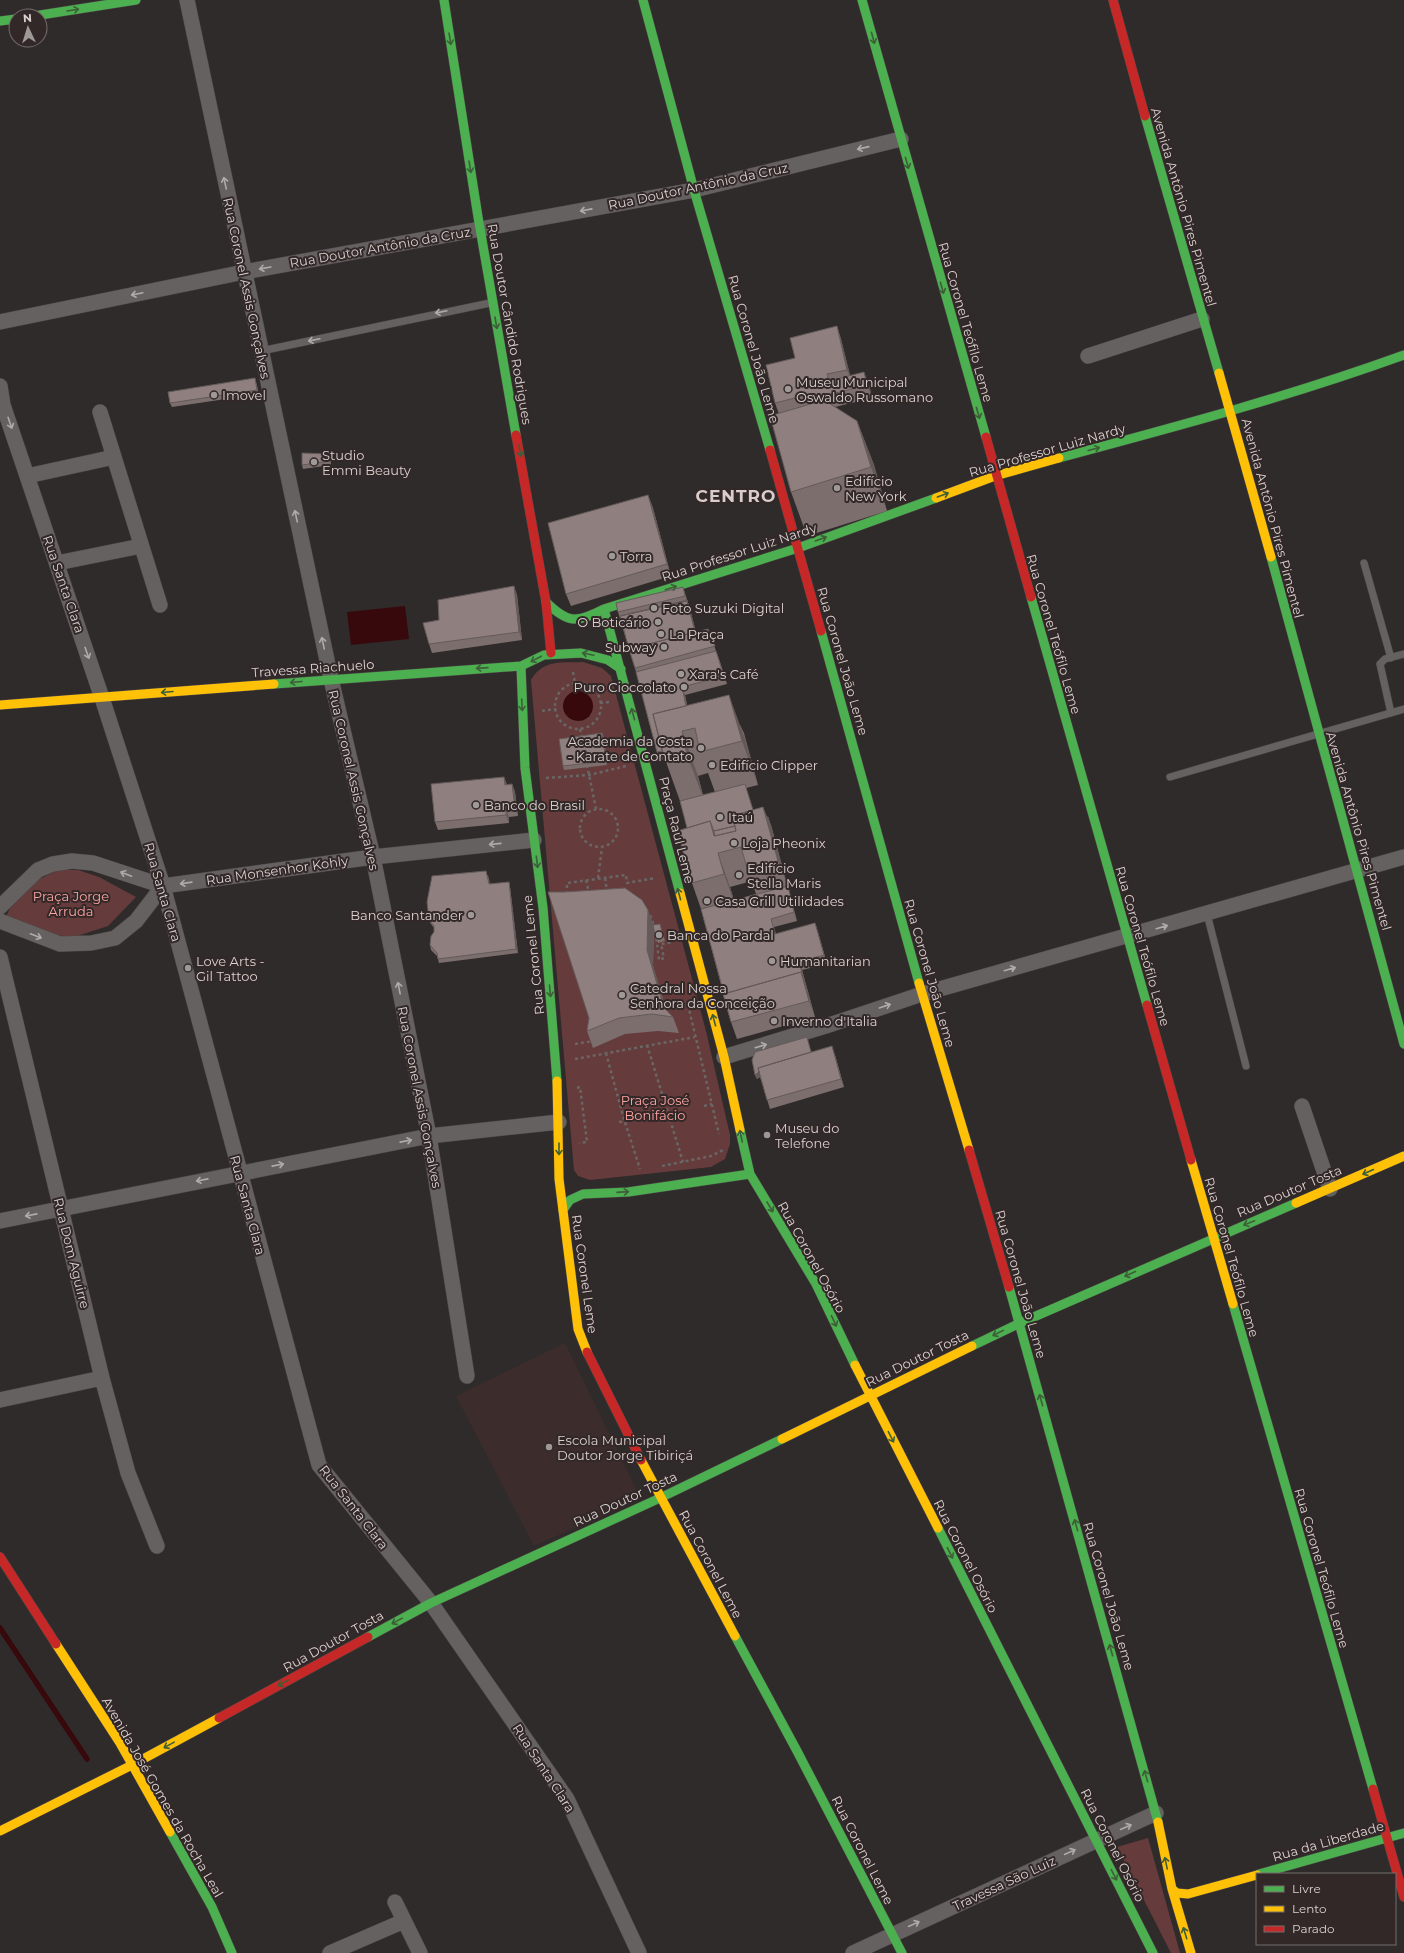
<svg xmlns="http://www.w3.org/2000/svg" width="1404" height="1953" viewBox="0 0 1404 1953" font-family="Montserrat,sans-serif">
<rect width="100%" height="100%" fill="#302b2b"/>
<path fill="#3c2c2c" d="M565 1343 641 1499 534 1546 456 1396Z"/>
<path fill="#663b3b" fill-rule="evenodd" d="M583 662 602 668 611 676 706 1031 730 1135V1144L725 1159 711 1167 590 1180 578 1176 574 1170 531 680C543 659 561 663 583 662ZM574 692 590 716 582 721 563 707 566 698Z
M59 870H78L99 877 136 897 108 926 74 937 44 934 6 917 10 908 37 880Z
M1148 1838 1180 1953H1171L1117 1847Z"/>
<path fill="#37090d" d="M405 606 409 639 351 645 347 612Z
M563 706a15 15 0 1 1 30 0a15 15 0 1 1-30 0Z"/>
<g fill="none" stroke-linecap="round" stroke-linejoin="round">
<path stroke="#37090d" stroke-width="5.5" d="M0 1628 87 1759"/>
<g stroke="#4b4645" stroke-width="8">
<path id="lane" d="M261 351 490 303
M1364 563 1391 658
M1391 713 1380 664 1385 659 1404 654
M1170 777 1404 709
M1207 914 1246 1066"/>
</g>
<g stroke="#4b4645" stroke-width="16">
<path id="street" d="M187 0 331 679 373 857 429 1136 467 1376
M0 322 244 272 694 190 901 139
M1088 356 1202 319
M0 386 3 405 102 698 163 886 319 1465 431 1603 567 1799 639 1953
M100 412 160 605
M27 476 114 457
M57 563 141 546
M0 907 38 870 53 864 72 861 93 863 163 886 373 857 534 840
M0 921 60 944 91 943 115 938 136 921 163 886
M0 957 102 1378 128 1473 157 1546
M724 1057 832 1024 922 994 1404 857
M1302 1106 1330 1189
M0 1221 429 1136 559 1122
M0 1400 102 1378
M395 1902 420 1953
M330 1953 404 1921
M853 1953 1156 1813"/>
</g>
<g stroke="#4b4645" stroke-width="10">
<path id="fast" d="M444 0 478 217 516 435
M643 0 694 190 770 450
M862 0 986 437
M34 16 136 0
M0 21 16 19
M1145 116 1219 373
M1059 458C1175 427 1291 396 1404 355
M1271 557 1404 1044
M1031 597 1147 1005
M546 602C568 624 577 623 604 609L798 548 936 498
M604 609 680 893
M821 631 919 983
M521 666 525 768 543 908 557 1081
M274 684 521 666 544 655 581 653 608 660 621 669
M740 1130 750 1174 816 1284 855 1365
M563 1210 570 1200 583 1194 628 1192 750 1174
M1009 1287 1158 1822
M1233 1304 1373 1789
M972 1346 1020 1323 1296 1203
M938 1528 1153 1953
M735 1636 797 1751 902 1953
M368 1637 431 1603 660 1498 782 1439
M170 1832 212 1907 232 1953
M1259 1874 1404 1833"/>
</g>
<g stroke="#4b4645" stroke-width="10">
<path id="slow" d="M1219 373 1271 557
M936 498 995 476 1059 458
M0 705 274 684
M680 893 724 1057 740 1130
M919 983 969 1150
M557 1081 559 1179 578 1329 587 1352
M1191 1160 1233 1304
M1296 1203 1404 1156
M855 1365 938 1528
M782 1439 972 1346
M641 1460 735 1636
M56 1644 120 1743 170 1832
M1158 1822 1172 1889 1191 1953
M0 1831 132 1765 219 1718
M1172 1889 1177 1893 1188 1894 1257 1875"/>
</g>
<g stroke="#4b4645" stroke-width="10">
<path id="jam" d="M1113 0 1145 116
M516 435 546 602 551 653
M986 437 1031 597
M770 450 821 631
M1147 1005 1191 1160
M969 1150 1009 1287
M587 1352 641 1460
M0 1557 56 1644
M219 1718 368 1637
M1373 1789 1404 1897"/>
</g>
<path stroke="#6a6666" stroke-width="2.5" stroke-dasharray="3 3" stroke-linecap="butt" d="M573 672 575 683
M555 706a23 23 0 1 1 46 0a23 23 0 1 1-46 0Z
M600 703 610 702
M542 711 555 709
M580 729 582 738
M587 765 596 809
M546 778 589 775 626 766
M580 828a19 19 0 1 1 38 0a19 19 0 1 1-38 0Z
M598 878 602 848
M605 878 607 891
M586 880 589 893
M567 894V883L626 875 627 883 656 878
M646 911C656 917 657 948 659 960L664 958 661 944 673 942
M688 1005 719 1134
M575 1044 594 1041
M647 1045 683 1162
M606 1053 623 1116 640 1169
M575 1059 695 1037
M577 1088 580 1087 587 1142 579 1143
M704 1106 712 1104
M663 1115 674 1112
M619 1122 629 1121
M662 1166 711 1156 723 1150"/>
<use href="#lane" stroke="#666161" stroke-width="7"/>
<use href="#street" stroke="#666161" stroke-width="15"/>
<use href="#fast" stroke="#4caf50" stroke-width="9"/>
<use href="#slow" stroke="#ffc107" stroke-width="9"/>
<use href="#jam" stroke="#c62828" stroke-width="9"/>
</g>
<path fill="#7b6e6d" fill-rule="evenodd" d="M837 326 841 339 850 376 869 384 872 398 835 407 857 421 874 465 887 511 807 536 791 492 779 414 775 403 795 358Z
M256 382 259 394 172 407 170 403Z
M331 458V465L303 469 302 465Z
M648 495 653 508 671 576 571 606 566 594Z
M514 586 517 595 522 640 432 653 429 644 439 620Z
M683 587 690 609 696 632 708 629 719 659 727 684 685 695 687 705 740 725 744 733 758 785 746 788 753 810 763 807 767 817 771 825 797 921 774 927 776 934 815 923 818 932 827 964 802 970 815 1017 737 1039 731 1022 701 909 692 883 687 828 680 801 665 759 660 761 657 752 636 672 629 649 618 612ZM708 773 715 792 703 795 698 776ZM752 881 756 894 734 900 730 887Z
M602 733 604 737 607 765 564 770 563 766Z
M504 777 507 785 512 784 515 792 518 816 509 817V823L438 830 435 822Z
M488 875 490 884 509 882 510 887 518 953 439 963 437 956 431 950 430 945 434 932V928L431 924 429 920Z
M565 892 661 928 665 941 658 943 654 929 653 966 666 1009 673 1017 679 1033 658 1031 625 1034 593 1048 587 1031 589 1018Z
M811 1052 835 1055 844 1087 770 1109 760 1077 757 1079 755 1075Z"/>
<path fill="#645a59" d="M837 326 841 339 852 382 847 370Z
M864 372 869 384 872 398 867 385Z
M255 378 259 394 257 390Z
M857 421 874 465 887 511 871 467Z
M329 454 331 458V465L330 461Z
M648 495 653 508 671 576 667 564Z
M514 586 517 595 522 640 519 632Z
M683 587 690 609 699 644 696 636 687 601 688 605Z
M682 687 685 695 692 728 689 720Z
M729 695 745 739 758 785 742 741Z
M682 731 698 776 704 800 687 755Z
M602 733 604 737 607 765 606 761Z
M504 777 507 785H505Z
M512 784 515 792 518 816 515 808Z
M763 807 772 833 768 817 771 825 797 921 794 912 788 886 778 861Z
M506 809 509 817V823L506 815Z
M718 853 730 887 736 908 724 874Z
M509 882 510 887 518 953 516 949Z
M648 910 654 926 653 966 668 1016 664 1008 647 950Z
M815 923 818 932 827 964 824 955Z
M799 962 802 970 815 1017 809 1001 801 972Z
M832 1046 835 1055 844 1087 841 1079Z
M760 1072 761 1076 757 1079 755 1075Z"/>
<path fill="#8f807f" stroke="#645a59" d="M837 326 847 370 827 374 829 381 864 372 867 385 808 400 807 395 775 403 766 365 795 358 790 338Z
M255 378 257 390 170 403 168 392Z
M824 400 857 421 871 467 791 492 770 416Z
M302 453 329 454 330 461 302 465Z
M648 495 667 564 566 594 548 523Z
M514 586 519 632 429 644 423 623 439 620 438 600Z
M683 587 685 596 618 612 616 603Z
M687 600 688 605 687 601 620 616Z
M687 601 695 632 629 649 620 616Z
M708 629 715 646 635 668 629 649Z
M716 651 724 676 682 687 686 706 653 714 662 751 657 752 636 672Z
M729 695 742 741 700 752 695 728 682 731 687 755 665 760 653 714Z
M602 733 606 761 563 766 559 739Z
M504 777 505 785 512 784 515 808 506 809V815L435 822 431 784Z
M745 784 753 810 732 816 735 826 714 831 710 821 687 828 680 801Z
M763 807 778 861 747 868 741 847 718 853 724 874 692 883 677 831 710 821 714 836 736 831 732 816Z
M767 817H768L772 833Z
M735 826 736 831 715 836 714 831Z
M486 871 489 884 509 882 516 949 438 959 437 953 430 945 431 936 434 932V926L429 920 427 902 432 876Z
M788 886 794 912 771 919 775 934 815 923 824 955 799 962 804 980 801 972 724 994 701 909Z
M625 888 642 900 648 910 647 950 664 1008 673 1017 652 1014 619 1018 587 1031 589 1018 548 892H565Z
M660 924 663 937 656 939 653 925Z
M801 972 809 1001 731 1022 723 994Z
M807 1037 811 1052 758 1068 759 1072 755 1075 752 1060 755 1052Z
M832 1046 841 1079 767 1100 758 1068Z"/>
<defs><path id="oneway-shaft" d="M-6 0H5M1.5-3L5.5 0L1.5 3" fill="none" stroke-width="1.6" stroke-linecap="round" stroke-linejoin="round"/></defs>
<g stroke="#3d5e38">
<use href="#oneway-shaft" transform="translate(73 10) rotate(-9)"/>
<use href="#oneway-shaft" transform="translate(873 38) rotate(75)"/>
<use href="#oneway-shaft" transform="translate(450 39) rotate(81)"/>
<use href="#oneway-shaft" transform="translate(907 163) rotate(74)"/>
<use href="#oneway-shaft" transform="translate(470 167) rotate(81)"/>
<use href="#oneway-shaft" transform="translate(942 288) rotate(74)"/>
<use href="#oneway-shaft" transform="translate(496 323) rotate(80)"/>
<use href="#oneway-shaft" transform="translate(978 413) rotate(74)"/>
<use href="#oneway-shaft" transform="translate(1094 449) rotate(-15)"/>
<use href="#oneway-shaft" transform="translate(520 451) rotate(80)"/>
<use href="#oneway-shaft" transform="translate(943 495) rotate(-20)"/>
<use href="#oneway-shaft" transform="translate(821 539) rotate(-20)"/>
<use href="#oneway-shaft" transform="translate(671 588) rotate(-18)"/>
<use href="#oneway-shaft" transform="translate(588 654) rotate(-168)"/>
<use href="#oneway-shaft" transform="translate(536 659) rotate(152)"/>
<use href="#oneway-shaft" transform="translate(482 668) rotate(176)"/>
<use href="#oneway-shaft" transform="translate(296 682) rotate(175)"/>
<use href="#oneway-shaft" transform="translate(167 692) rotate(175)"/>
<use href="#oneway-shaft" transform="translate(522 705) rotate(87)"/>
<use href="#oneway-shaft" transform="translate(633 714) rotate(-105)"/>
<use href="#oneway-shaft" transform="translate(537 862) rotate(83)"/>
<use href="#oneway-shaft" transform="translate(679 894) rotate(-105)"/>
<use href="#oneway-shaft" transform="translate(550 991) rotate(85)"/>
<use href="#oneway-shaft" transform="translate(714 1020) rotate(-105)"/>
<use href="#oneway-shaft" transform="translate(741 1136) rotate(-102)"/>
<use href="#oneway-shaft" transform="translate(559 1149) rotate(90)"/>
<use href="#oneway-shaft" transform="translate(1368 1172) rotate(156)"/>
<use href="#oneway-shaft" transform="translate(623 1192) rotate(-4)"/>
<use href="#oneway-shaft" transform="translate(770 1207) rotate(59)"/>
<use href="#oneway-shaft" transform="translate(1249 1223) rotate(158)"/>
<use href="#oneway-shaft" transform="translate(1130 1274) rotate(156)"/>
<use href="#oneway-shaft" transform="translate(834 1321) rotate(64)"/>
<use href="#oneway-shaft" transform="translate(998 1333) rotate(154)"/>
<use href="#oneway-shaft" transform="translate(1041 1400) rotate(-106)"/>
<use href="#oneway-shaft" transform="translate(891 1437) rotate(63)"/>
<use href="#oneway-shaft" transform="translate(1076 1525) rotate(-106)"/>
<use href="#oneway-shaft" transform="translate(950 1553) rotate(63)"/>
<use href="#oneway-shaft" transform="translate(397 1621) rotate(151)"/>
<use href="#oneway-shaft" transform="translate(1111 1650) rotate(-106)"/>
<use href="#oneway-shaft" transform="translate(283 1683) rotate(151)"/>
<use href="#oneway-shaft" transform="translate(169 1745) rotate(151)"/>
<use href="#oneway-shaft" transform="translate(1146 1776) rotate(-106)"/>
<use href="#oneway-shaft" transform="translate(1166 1863) rotate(-102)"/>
<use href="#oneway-shaft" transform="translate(1114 1875) rotate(63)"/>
<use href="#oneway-shaft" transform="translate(1185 1933) rotate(-107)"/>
</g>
<g stroke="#b1aaaa">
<use href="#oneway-shaft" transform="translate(863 148) rotate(167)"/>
<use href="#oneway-shaft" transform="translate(225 183) rotate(-102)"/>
<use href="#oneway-shaft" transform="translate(586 210) rotate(169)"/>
<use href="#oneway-shaft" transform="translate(265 268) rotate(170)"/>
<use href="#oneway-shaft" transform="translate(137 294) rotate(168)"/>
<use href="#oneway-shaft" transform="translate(441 312) rotate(168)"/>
<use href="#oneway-shaft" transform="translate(314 340) rotate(168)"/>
<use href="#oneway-shaft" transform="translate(10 423) rotate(71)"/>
<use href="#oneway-shaft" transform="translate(296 516) rotate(-102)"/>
<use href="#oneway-shaft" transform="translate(323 643) rotate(-102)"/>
<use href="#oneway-shaft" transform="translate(87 653) rotate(71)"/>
<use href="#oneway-shaft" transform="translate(495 844) rotate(174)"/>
<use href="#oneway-shaft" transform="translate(126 874) rotate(-159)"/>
<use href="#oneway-shaft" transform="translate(186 883) rotate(172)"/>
<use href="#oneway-shaft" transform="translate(1162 927) rotate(-16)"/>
<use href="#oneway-shaft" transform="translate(36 936) rotate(21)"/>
<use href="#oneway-shaft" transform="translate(1010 969) rotate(-16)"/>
<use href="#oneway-shaft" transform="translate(399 988) rotate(-101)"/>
<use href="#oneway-shaft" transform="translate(885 1006) rotate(-19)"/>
<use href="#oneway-shaft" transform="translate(761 1046) rotate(-17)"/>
<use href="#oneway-shaft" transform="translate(406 1141) rotate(-11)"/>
<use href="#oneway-shaft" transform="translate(278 1165) rotate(-11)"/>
<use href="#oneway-shaft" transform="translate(202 1180) rotate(169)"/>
<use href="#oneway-shaft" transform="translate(31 1215) rotate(169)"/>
<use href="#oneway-shaft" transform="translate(1126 1827) rotate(-24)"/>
<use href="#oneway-shaft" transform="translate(1070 1852) rotate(-25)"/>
<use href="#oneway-shaft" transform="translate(914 1924) rotate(-25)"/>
</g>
<g fill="#9e9897" stroke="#332828" stroke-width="1.5">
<circle cx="788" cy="389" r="4"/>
<circle cx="214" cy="395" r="4"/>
<circle cx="314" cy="462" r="4"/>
<circle cx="837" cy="488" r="4"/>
<circle cx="612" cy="556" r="4"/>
<circle cx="654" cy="608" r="4"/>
<circle cx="658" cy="622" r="4"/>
<circle cx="661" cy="634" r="4"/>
<circle cx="664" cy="647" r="4"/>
<circle cx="681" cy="674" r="4"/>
<circle cx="684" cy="687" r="4"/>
<circle cx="701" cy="748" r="4"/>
<circle cx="712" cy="765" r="4"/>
<circle cx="476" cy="805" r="4"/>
<circle cx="720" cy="817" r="4"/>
<circle cx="734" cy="843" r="4"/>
<circle cx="739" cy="875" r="4"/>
<circle cx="707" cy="901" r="4"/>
<circle cx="471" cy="915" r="4"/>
<circle cx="659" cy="935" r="4"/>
<circle cx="772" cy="961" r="4"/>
<circle cx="188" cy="968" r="4"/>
<circle cx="622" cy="995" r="4"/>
<circle cx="774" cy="1021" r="4"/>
<circle cx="767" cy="1135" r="4"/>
<circle cx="549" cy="1447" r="4"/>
</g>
<g text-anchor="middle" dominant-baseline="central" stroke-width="4" stroke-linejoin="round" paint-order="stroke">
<g font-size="13" fill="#d9d2d1" stroke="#332828">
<text transform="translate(698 186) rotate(-12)">Rua Doutor Antônio da Cruz</text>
<text transform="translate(1184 207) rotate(74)">Avenida Antônio Pires Pimentel</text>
<text transform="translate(380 247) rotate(-10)">Rua Doutor Antônio da Cruz</text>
<text transform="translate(247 288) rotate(78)">Rua Coronel Assis Gonçalves</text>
<text transform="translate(966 322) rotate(74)">Rua Coronel Teófilo Leme</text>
<text transform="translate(510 324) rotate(80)">Rua Doutor Cândido Rodrigues</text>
<text transform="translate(754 349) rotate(74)">Rua Coronel João Leme</text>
<text transform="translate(1047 450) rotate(-16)">Rua Professor Luiz Nardy</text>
<text transform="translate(1273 518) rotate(75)">Avenida Antônio Pires Pimentel</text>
<text transform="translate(739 552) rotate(-18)">Rua Professor Luiz Nardy</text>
<text transform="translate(64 584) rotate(71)">Rua Santa Clara</text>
<text transform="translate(1054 634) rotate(74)">Rua Coronel Teófilo Leme</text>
<text transform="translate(843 661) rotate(74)">Rua Coronel João Leme</text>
<text transform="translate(313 668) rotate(-4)">Travessa Riachuelo</text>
<text transform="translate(354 780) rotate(77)">Rua Coronel Assis Gonçalves</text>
<text transform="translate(677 830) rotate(76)">Praça Raul Leme</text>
<text transform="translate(1359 831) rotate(74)">Avenida Antônio Pires Pimentel</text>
<text transform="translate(277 870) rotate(-8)">Rua Monsenhor Kohly</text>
<text transform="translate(163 892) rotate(74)">Rua Santa Clara</text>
<text transform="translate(1143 946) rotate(74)">Rua Coronel Teófilo Leme</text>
<text transform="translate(533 955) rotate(-96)">Rua Coronel Leme</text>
<text transform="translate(930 973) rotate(74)">Rua Coronel João Leme</text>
<text transform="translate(420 1097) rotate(79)">Rua Coronel Assis Gonçalves</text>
<text transform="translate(1289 1191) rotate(-23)">Rua Doutor Tosta</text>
<text transform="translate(248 1205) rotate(75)">Rua Santa Clara</text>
<text transform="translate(72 1253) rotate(76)">Rua Dom Aguirre</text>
<text transform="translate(812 1257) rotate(61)">Rua Coronel Osório</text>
<text transform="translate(1232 1257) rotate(74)">Rua Coronel Teófilo Leme</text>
<text transform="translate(585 1274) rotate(82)">Rua Coronel Leme</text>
<text transform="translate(1021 1284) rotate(74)">Rua Coronel João Leme</text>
<text transform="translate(917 1358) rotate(-26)">Rua Doutor Tosta</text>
<text transform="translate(625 1499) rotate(-25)">Rua Doutor Tosta</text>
<text transform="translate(354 1507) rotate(52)">Rua Santa Clara</text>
<text transform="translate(966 1556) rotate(63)">Rua Coronel Osório</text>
<text transform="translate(711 1564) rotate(62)">Rua Coronel Leme</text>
<text transform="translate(1322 1568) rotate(74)">Rua Coronel Teófilo Leme</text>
<text transform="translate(1109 1596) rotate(74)">Rua Coronel João Leme</text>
<text transform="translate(333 1641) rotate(-29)">Rua Doutor Tosta</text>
<text transform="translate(544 1768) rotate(57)">Rua Santa Clara</text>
<text transform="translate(163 1797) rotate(60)">Avenida José Gomes da Rocha Leal</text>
<text transform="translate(1328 1841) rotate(-16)">Rua da Liberdade</text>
<text transform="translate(1113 1845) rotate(63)">Rua Coronel Osório</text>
<text transform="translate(863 1850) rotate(63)">Rua Coronel Leme</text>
<text transform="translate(1004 1883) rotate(-25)">Travessa São Luiz</text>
</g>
<g font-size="13" fill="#d9d2d1" stroke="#332828" text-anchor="start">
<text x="796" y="382">Museu Municipal<tspan x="796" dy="15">Oswaldo Russomano</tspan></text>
<text x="222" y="395">Imovel</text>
<text x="322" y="455">Studio<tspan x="322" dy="15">Emmi Beauty</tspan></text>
<text x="845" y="481">Edifício<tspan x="845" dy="15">New York</tspan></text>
<text x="620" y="556">Torra</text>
<text x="662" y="608">Foto Suzuki Digital</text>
<text x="650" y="622" text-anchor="end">O Boticário</text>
<text x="669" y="634">La Praça</text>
<text x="656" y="647" text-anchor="end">Subway</text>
<text x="689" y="674">Xara's Café</text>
<text x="676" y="687" text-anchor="end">Puro Cioccolato</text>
<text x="693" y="741" text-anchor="end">Academia da Costa<tspan x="693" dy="15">- Karate de Contato</tspan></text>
<text x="720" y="765">Edifício Clipper</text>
<text x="484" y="805">Banco do Brasil</text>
<text x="728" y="817">Itaú</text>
<text x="742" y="843">Loja Pheonix</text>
<text x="747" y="868">Edifício<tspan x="747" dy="15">Stella Maris</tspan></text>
<text x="715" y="901">Casa Grill Utilidades</text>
<text x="463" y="915" text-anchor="end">Banco Santander</text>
<text x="667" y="935">Banca do Pardal</text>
<text x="196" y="961">Love Arts -<tspan x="196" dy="15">Gil Tattoo</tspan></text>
<text x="780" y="961">Humanitarian</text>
<text x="630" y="988">Catedral Nossa<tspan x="630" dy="15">Senhora da Conceição</tspan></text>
<text x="782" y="1021">Inverno d'Italia</text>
<text x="775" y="1128">Museu do<tspan x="775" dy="15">Telefone</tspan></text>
<text x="557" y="1440">Escola Municipal<tspan x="557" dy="15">Doutor Jorge Tibiriçá</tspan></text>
</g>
<g font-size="13" fill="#fea4a2" stroke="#332828">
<text x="71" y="896">Praça Jorge<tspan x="71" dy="15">Arruda</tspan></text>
<text x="655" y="1100">Praça José<tspan x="655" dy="15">Bonifácio</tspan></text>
</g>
<g font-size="17" font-weight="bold" letter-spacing="1" fill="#dacccb" stroke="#332828">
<text x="736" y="496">CENTRO</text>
</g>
</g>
<rect x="1256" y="1873" width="140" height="72" fill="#332828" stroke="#756c6c"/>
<rect x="1264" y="1886" width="20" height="6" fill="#4caf50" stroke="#756c6c"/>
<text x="1292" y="1893" font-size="12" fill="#d9d2d1">Livre</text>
<rect x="1264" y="1906" width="20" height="6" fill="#ffc107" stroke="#756c6c"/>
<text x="1292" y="1913" font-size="12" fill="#d9d2d1">Lento</text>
<rect x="1264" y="1926" width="20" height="6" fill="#c62828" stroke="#756c6c"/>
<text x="1292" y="1933" font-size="12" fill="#d9d2d1">Parado</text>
<g transform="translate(28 28) rotate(356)"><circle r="19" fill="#332828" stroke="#756c6c"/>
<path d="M0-3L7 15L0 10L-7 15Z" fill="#9e9897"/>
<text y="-6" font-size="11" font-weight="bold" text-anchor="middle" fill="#d9d2d1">N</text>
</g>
</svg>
